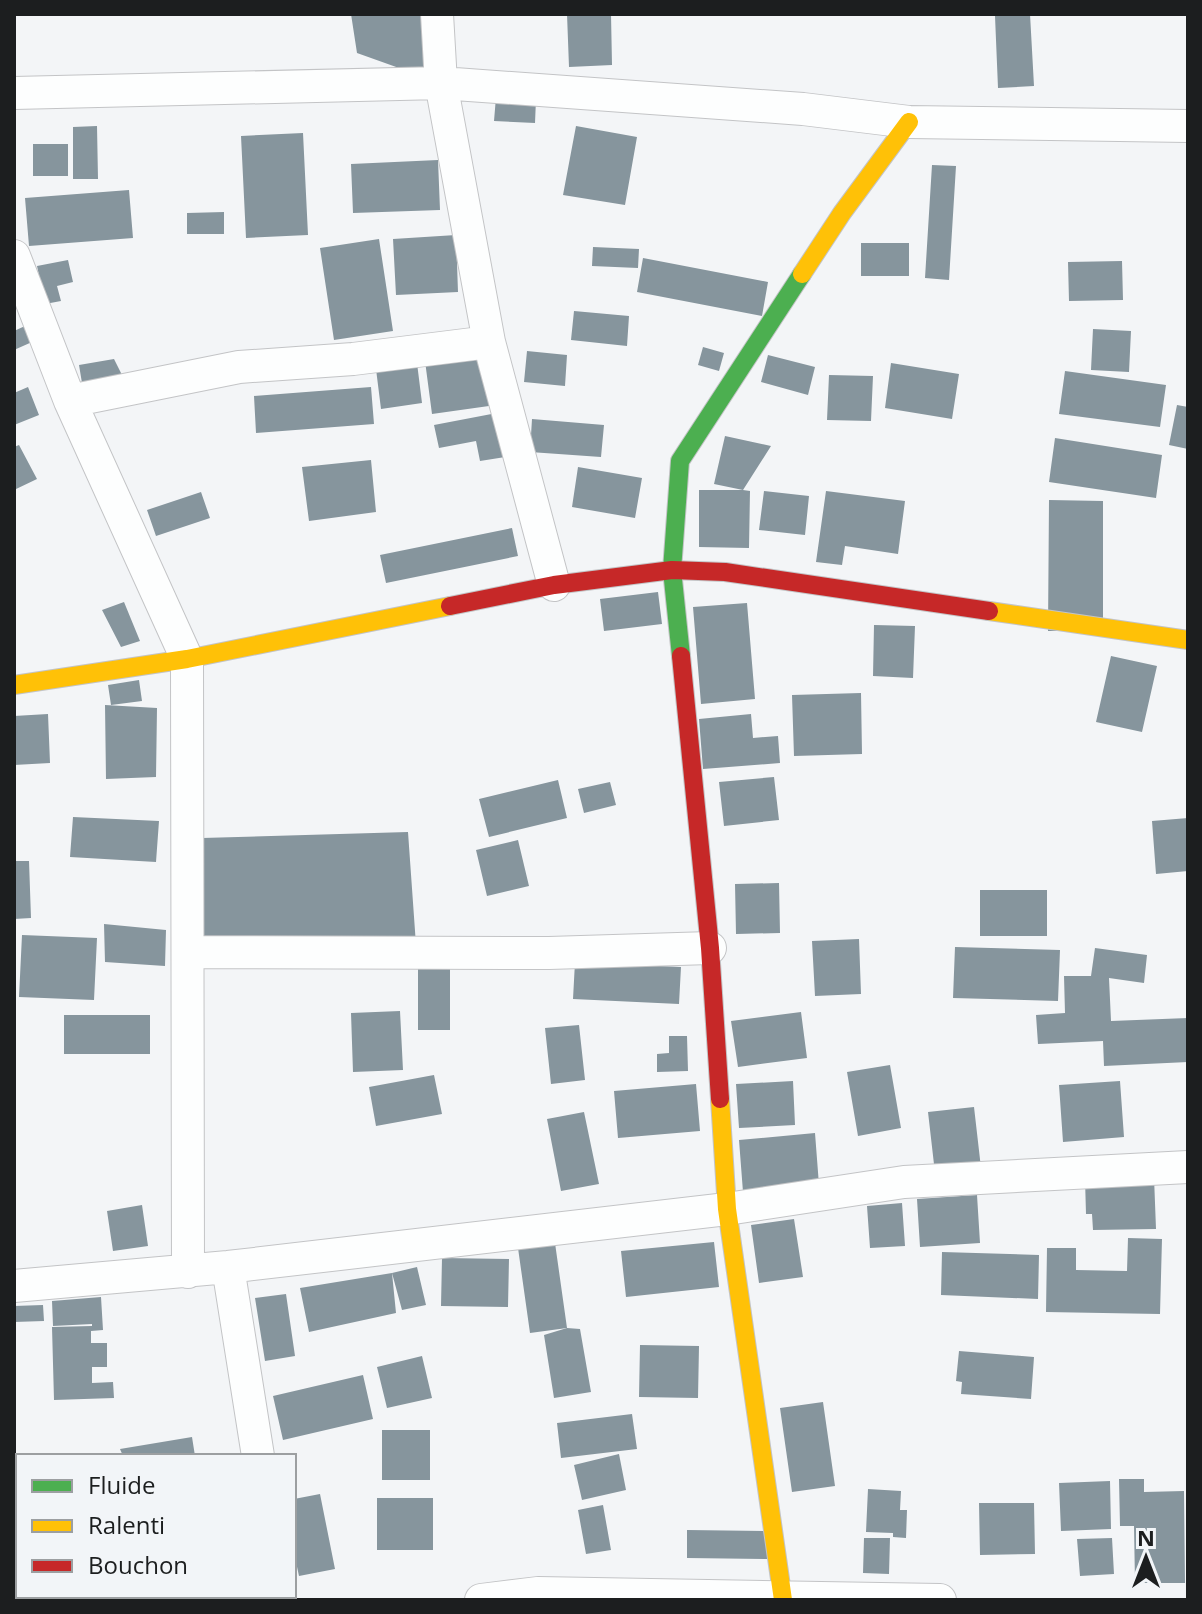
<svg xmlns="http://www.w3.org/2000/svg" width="1202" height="1614" viewBox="0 0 1202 1614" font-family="'Open Sans',sans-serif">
<rect width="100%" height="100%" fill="#f3f5f7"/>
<path fill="#86959d" d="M351 14H431L441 83 357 53Z
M567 14H611L612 65 569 67Z
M1030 14 1034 86 998 88 995 16Z
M496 97 536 99 535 123 494 121Z
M97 126 98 179H73V127Z
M576 126 637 137 625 205 563 195Z
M303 133 308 235 246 238 241 136Z
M33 144H68V176H33Z
M438 160 440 210 353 213 351 164Z
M932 165 956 166 949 280 925 278Z
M129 190 133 238 29 246 25 198Z
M224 212V234H187V213Z
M456 235 458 292 396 295 393 239Z
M379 239 393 331 334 340 320 248Z
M861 243H909V276H861Z
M593 247 639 249 638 268 592 266Z
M643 258 768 282 762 316 637 292Z
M68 260 73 282 57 286 61 301 45 304 37 266Z
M1122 261 1123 300 1069 301 1068 262Z
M574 311 629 316 627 346 571 340Z
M25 326 32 342 14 350V331Z
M1093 329 1131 331 1129 372 1091 370Z
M703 347 724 353 719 371 698 365Z
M527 351 567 355 565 386 524 382Z
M489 353 496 405 432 414 425 361Z
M416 355 422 403 381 409 375 361Z
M768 355 815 367 808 395 761 382Z
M114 359 122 375 82 383 79 365Z
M891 363 959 374 952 419 885 408Z
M1065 371 1166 385 1160 427 1059 414Z
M829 375 873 376 871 421 827 420Z
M28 387 39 415 14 425V393Z
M371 387 374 424 256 433 254 396Z
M1177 405 1188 407V449L1169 445Z
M502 412 511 456 480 461 476 441 439 448 434 425Z
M532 419 604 425 601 457 530 452Z
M725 436 771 446 743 490 750 491 749 548 699 547V490H743L714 484Z
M1055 438 1162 455 1156 498 1049 482Z
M19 445 37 479 14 490V447Z
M371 460 376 512 309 521 302 467Z
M578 467 642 478 635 518 572 507Z
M764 491 809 496 805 535 759 530Z
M826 491 905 501 898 554 845 546 842 565 816 562Z
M201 492 210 518 156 536 147 510Z
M1049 500 1103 501V631H1048Z
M512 528 518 556 386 583 380 555Z
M658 592 662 624 604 631 600 599Z
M124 602 140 641 121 647 102 610Z
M747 603 755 699 701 704 693 607Z
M874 625 915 626 913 678 873 676Z
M1111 656 1157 666 1142 732 1096 722Z
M139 680 142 701 111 705 108 685Z
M861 693 862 754 794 756 792 695Z
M105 705 157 708 156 777 106 779Z
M48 714 50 763 14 765V716Z
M751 714 753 738 778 736 780 763 703 769 699 719Z
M774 777 779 820 724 826 719 782Z
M558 780 567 818 489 837 479 799Z
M610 782 616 805 584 813 578 789Z
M73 817 159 821 156 862 70 857Z
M1188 818V871L1156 874 1152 821Z
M408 832 416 945 202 943V838Z
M518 840 529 886 487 896 476 850Z
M14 861H29L31 918 14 919Z
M779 883 780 933 736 934 735 884Z
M980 890H1047V936H980Z
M104 924 166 930 165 966 105 962Z
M22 935 97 938 94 1000 19 997Z
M859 939 861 994 815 996 812 941Z
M955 947 1060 950 1058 1001 953 998Z
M1095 948 1147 955 1144 983 1109 978 1111 1021 1188 1018V1062L1104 1066 1103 1041 1038 1044 1036 1015 1065 1013 1064 976H1091Z
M575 962 681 967 679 1004 573 999Z
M418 966H450V1030H418Z
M400 1011 403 1070 353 1072 351 1013Z
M801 1012 807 1058 738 1067 731 1021Z
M64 1015H150V1054H64Z
M579 1025 585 1080 551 1084 545 1028Z
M669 1036H687L688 1071 657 1072V1054L669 1053Z
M890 1065 901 1128 858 1136 847 1072Z
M434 1075 442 1114 376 1126 369 1087Z
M793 1081 795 1125 739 1128 736 1084Z
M1120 1081 1124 1137 1063 1142 1059 1085Z
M696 1084 700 1131 618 1138 614 1091Z
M974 1107 981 1168 935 1173 928 1112Z
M584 1112 599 1184 561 1191 547 1119Z
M815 1133 819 1185 743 1192 739 1140Z
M1154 1177 1156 1229 1093 1230 1092 1214H1086L1085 1179Z
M977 1195 980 1243 920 1247 917 1199Z
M902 1203 905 1246 870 1248 867 1206Z
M142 1205 148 1246 113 1251 107 1211Z
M794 1219 803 1277 759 1283 751 1225Z
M1128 1238 1162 1239 1160 1314 1046 1312 1047 1248H1076V1270L1127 1271Z
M714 1242 719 1287 626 1297 621 1251Z
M555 1243 567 1328 580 1329 591 1392 554 1398 544 1335 567 1328 530 1333 518 1248Z
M942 1252 1039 1255 1038 1299 941 1295Z
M442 1258 509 1259 508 1307 441 1306Z
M417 1267 426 1305 402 1310 392 1273Z
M392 1273 396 1313 309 1332 300 1288Z
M286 1294 295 1356 265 1361 255 1298Z
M101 1297 103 1330 91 1331V1343H107V1367H92V1383L113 1382 114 1398 54 1400 52 1327 92 1326V1324L53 1326 52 1301Z
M43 1305 44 1321 14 1322V1306Z
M640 1345 699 1346 698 1398 639 1397Z
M959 1351 1034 1357 1031 1399 961 1394 962 1382 956 1381Z
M422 1356 432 1398 387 1408 377 1367Z
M363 1375 373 1419 283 1440 273 1396Z
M823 1402 835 1486 792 1492 780 1408Z
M632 1414 637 1449 561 1458 557 1423Z
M382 1430H430V1480H382Z
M192 1437 195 1456H123L120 1449Z
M619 1454 626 1490 582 1500 574 1465Z
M1119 1479H1144V1492L1184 1491 1185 1583H1135L1134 1526H1120Z
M1110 1481 1111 1529 1061 1531 1059 1483Z
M868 1489 901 1491 900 1510H907L906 1538 893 1537V1533L866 1532Z
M14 1491H18V1536H14Z
M320 1494 335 1569 299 1576 294 1553V1499Z
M377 1498H433V1550H377Z
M979 1503H1034L1035 1554 980 1555Z
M603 1505 611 1550 586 1554 578 1510Z
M687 1530 767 1531V1559L687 1558Z
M864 1538H890L889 1574 863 1573Z
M1112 1538 1114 1574 1080 1576 1077 1539Z"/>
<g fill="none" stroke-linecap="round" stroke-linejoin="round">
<g stroke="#c3c4c6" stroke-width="34">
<path id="street" d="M437 14 441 83 489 342 554 585
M14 93 441 83 803 109 909 122 1188 126
M14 256 70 401 187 659 188 1272
M70 401 239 367 353 359 489 342
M188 952 549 953 710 948
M228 1267 258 1456
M14 1286 228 1267 727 1209 904 1182 1188 1167
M275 1596V1600
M481 1600 538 1593 940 1600"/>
</g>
<g stroke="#c3c4c6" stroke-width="20">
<path id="fast" d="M681 656 672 570 680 461 802 274"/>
</g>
<g stroke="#c3c4c6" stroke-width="20">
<path id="slow" d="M802 274 842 213 909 122
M989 611 1188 640
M14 685 187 659 450 606
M720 1099 727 1209 783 1600"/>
</g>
<g stroke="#c3c4c6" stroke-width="20">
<path id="jam" d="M450 606 554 585 672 570 725 572 989 611
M681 656 710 948 720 1099"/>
</g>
<use href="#street" stroke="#fdfefe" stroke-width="32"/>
<use href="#fast" stroke="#4caf50" stroke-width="18"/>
<use href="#slow" stroke="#ffc107" stroke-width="18"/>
<use href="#jam" stroke="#c62828" stroke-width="18"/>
</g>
<rect width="1202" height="1614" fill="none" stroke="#1c1e1f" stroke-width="32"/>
<rect x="16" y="1454" width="280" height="144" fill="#f2f5f8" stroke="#9c9fa1" stroke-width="2"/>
<rect x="32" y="1480" width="40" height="12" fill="#4caf50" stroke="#9c9fa1" stroke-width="2"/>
<text x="88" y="1494" font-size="24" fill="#1c1e1f">Fluide</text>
<rect x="32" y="1520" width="40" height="12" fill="#ffc107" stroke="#9c9fa1" stroke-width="2"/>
<text x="88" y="1534" font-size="24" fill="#1c1e1f">Ralenti</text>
<rect x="32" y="1560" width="40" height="12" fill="#c62828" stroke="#9c9fa1" stroke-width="2"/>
<text x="88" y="1574" font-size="24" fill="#1c1e1f">Bouchon</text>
<g transform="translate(1146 1558)" stroke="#f2f5f8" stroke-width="6" paint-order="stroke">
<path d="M0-6L14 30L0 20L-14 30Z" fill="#1c1e1f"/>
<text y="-12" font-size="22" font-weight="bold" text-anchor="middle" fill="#1c1e1f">N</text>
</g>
</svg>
